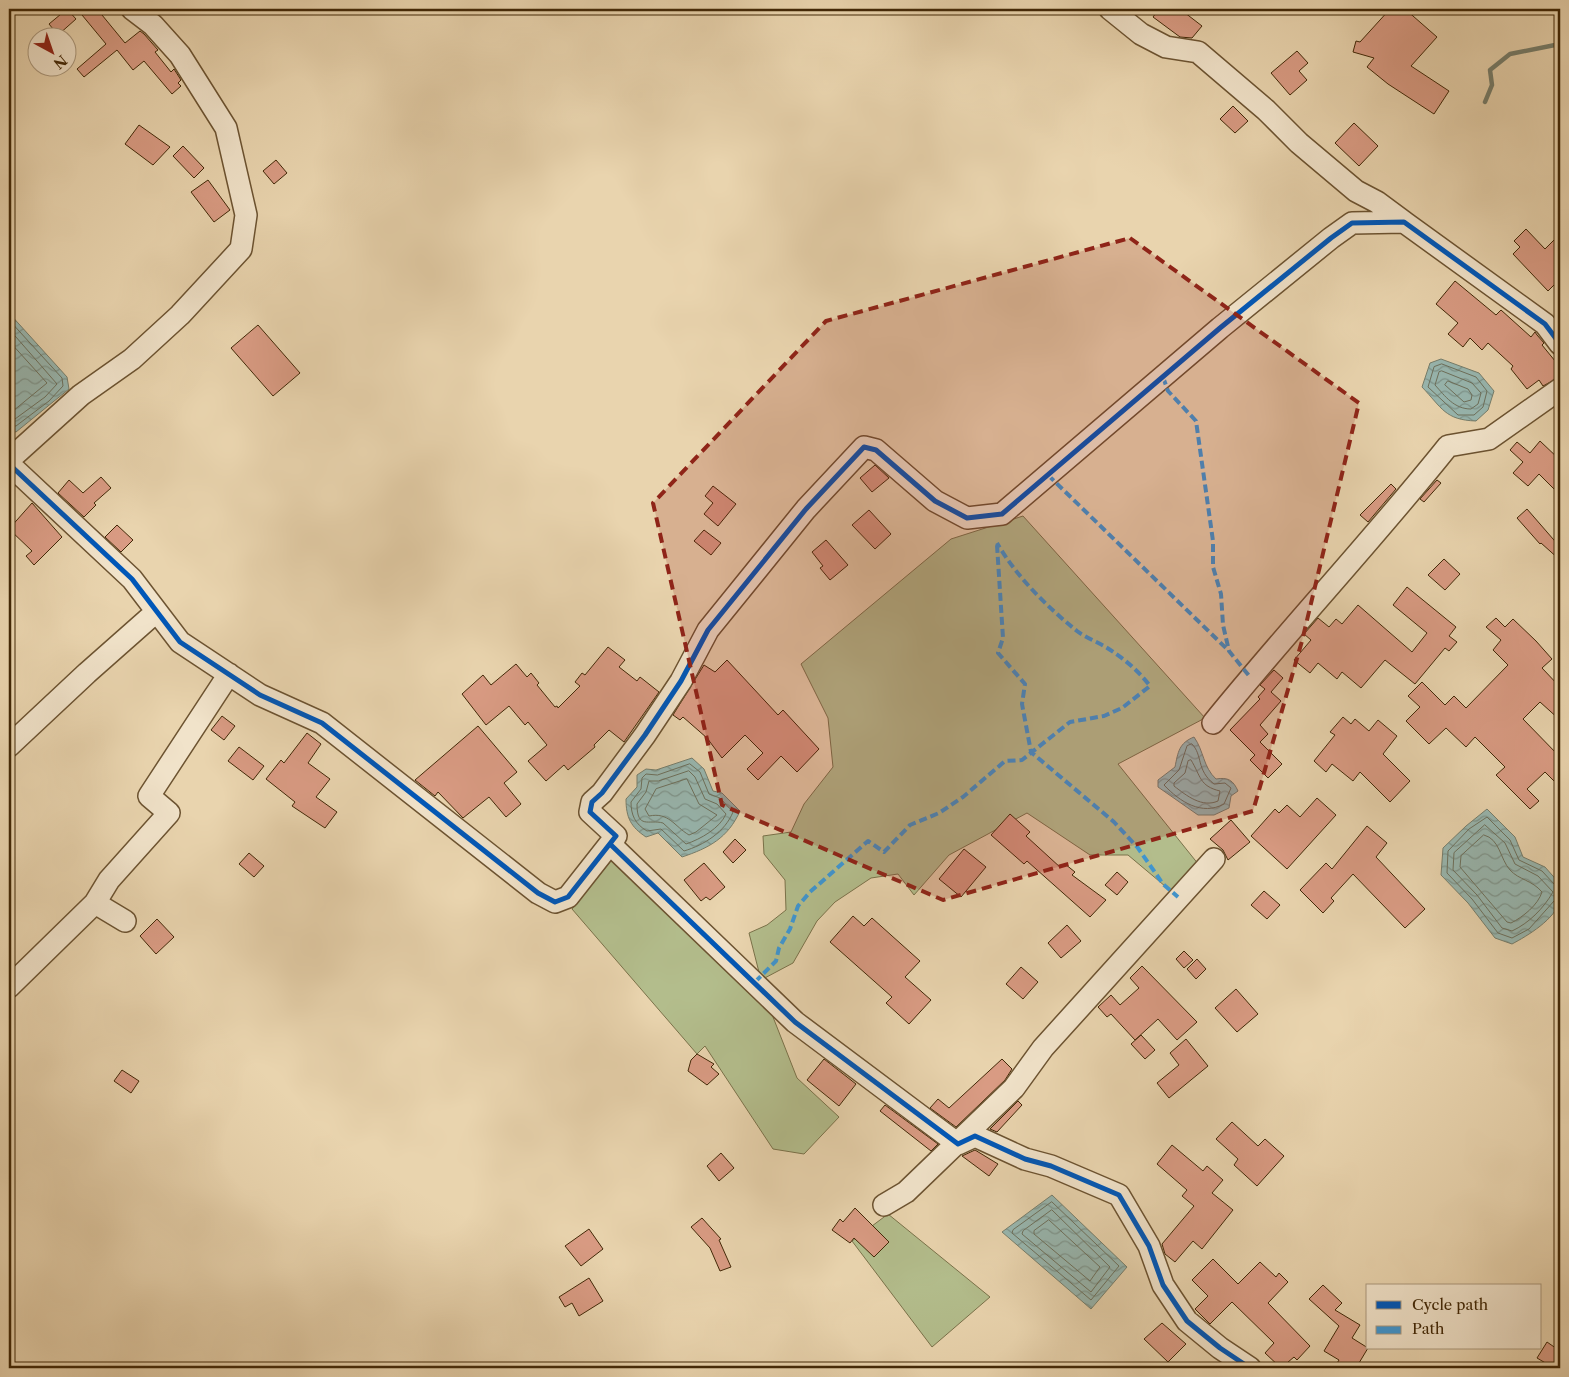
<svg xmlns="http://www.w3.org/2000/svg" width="1569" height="1377" viewBox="0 0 1569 1377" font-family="'Libre Caslon Text',serif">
<defs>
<pattern id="water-waves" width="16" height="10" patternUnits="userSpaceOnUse" patternTransform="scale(1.25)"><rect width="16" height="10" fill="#98b7b0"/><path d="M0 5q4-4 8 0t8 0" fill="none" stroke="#7e958d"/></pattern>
</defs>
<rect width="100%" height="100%" fill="#e9d4ae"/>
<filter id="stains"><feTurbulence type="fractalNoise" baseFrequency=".004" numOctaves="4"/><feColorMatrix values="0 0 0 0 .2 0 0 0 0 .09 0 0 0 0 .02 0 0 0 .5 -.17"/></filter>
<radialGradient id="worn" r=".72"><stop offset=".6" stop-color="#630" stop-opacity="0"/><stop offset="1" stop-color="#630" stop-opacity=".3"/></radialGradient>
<path fill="#b3bd8c" stroke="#7a724a" d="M1023 516 1205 718 1118 764 1203 870 1178 897 1128 855H1090L1027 813 949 855 914 895 898 874 871 878 835 902 817 921 793 963 761 980 749 933 767 925 786 910 785 880 764 854 763 836 791 832 804 804 833 767 828 718 801 664 951 539Z
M618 852 762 989 797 1078 839 1117 804 1154 773 1149 705 1046 697 1054 572 909Z
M888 1214 990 1297 932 1347 852 1241Z"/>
<path fill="url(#water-waves)" stroke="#767e6c" d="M9 313 67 377 69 389 16 432 9 430Z
M1441 359 1479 373 1494 391 1488 410 1476 421C1445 420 1442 408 1422 387L1430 363Z
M1194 737C1204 751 1203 767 1216 779 1228 777 1233 780 1238 791L1231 796 1229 808 1214 815H1198L1158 787V780L1175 767C1178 752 1179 743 1194 737Z
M692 758 704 769 713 791 722 793 740 811C728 838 709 848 682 857L658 833 646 837C631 827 626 818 626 799L637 787V775L646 769 656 770Z
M1487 809 1515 837 1523 857 1545 867 1560 884C1560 889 1561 895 1560 900 1556 919 1527 936 1512 944L1495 938 1468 903 1441 875 1443 848 1466 826Z
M1052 1195 1127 1267 1091 1309 1002 1232Z"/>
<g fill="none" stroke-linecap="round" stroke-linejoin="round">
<path stroke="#6d705c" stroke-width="1" d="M9 320 62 378 63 386 49 401 16 426H9
M9 329 57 384 45 397 15 419H9
M9 341 47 383 13 411 9 412
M1442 364 1476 377 1487 391 1483 407 1474 415H1458L1428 387 1434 367Z
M1442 371 1472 383 1481 393 1478 404 1471 409C1454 409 1445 396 1435 385L1439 372Z
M1448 381 1468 389 1472 395 1471 400 1464 402 1445 385Z
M1192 744C1203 755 1196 770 1214 784L1225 783 1231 788 1224 804C1202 816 1180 802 1164 785L1179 770 1187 746Z
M1191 760C1201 776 1199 786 1220 791L1218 801C1202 808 1187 796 1174 786V783L1185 773 1188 761Z
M690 764 700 772 709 794 720 798 733 812C725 832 704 845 684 851L661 829 647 831C635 824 631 815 631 802L641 789 642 778 646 774 657 775Z
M689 771 695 777 705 799 717 804 726 814C720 828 701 839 686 844L663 823C649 819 637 830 637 804L646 792 649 781H658Z
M687 779 699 804 717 815 696 832 689 835C674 826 669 812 649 816L645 809 656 789Z
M1485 825 1505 843 1515 864 1538 876 1553 892C1543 909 1529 923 1512 931L1502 928 1477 895 1453 870 1454 853Z
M1484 835C1500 839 1500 859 1510 870 1519 880 1532 880 1542 892 1538 905 1523 917 1511 923L1507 922 1460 867 1461 856Z
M1560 887 1555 885 1542 871 1519 860 1510 840 1487 817 1469 829 1448 851 1447 873 1472 899 1498 933 1512 938 1529 929 1554 901 1560 899
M1052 1202 1119 1266 1091 1300 1012 1233 1013 1230Z
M1052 1210 1110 1267 1091 1292 1022 1234 1023 1231Z
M1049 1220 1100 1267 1090 1281 1034 1234V1231Z"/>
<path stroke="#767e6c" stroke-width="4.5" d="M1485 102 1492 85 1490 70 1510 54 1560 44"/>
</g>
<path fill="#d99b83" stroke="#422807" d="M67 9 76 19 58 35 49 24Z
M89 9H110L102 15 125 43 140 31 144 34 158 50 155 52 171 72 174 69 181 80 178 83 181 86 172 94 144 61 133 70 117 50 84 77 77 69 106 44 82 15Z
M1159 9H1180L1202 26 1192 38 1180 37 1153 17Z
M1390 9H1405L1437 37 1411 66 1449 91 1434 114 1388 84 1367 67 1374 58 1353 52 1356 41 1360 42Z
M1297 51 1308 63 1299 71 1307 80 1290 95 1271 73Z
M1233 106 1248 121 1235 133 1220 119Z
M1354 123 1378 146 1359 166 1335 143Z
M139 125 170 147 153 165 125 144Z
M183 146 204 168 194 178 173 156Z
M276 160 287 173 274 184 263 171Z
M208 180 230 210 214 222 191 192Z
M1526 229 1545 249 1560 234V279L1548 291 1513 254 1520 247 1514 241Z
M1455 281 1496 315 1501 310 1531 337 1535 332 1537 335 1544 343 1542 345 1560 367V377L1543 386 1539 380 1527 389 1511 369 1513 366 1488 343 1482 350 1470 338 1463 347 1448 334 1458 323 1436 304Z
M258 325 300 373 273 396 231 348Z
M1540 441 1560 460V495L1539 474 1528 486 1513 473 1523 462 1510 450 1517 442 1530 453Z
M875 465 889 478 872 492 860 478Z
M101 477 111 488 94 503 96 505 84 517 58 493 69 480 83 493Z
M1437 480 1441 483 1424 502 1420 499Z
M1391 484 1396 489 1368 522 1360 515Z
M713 486 736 504 718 526 704 514 713 503 705 496Z
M32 503 62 537 34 565 26 556 32 551 9 529Z
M1527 509 1560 547V560L1541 543 1540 544 1517 518Z
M869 510 891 534 875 549 852 525Z
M117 525 133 540 121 552 105 537Z
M704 530 721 543 711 555 694 541Z
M826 540 848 565 830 580 820 568 823 566 812 552Z
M1444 559 1460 574 1445 590 1428 575Z
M1407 587 1456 627 1449 636 1457 642 1449 651 1445 648 1415 684 1385 660 1361 688 1342 672 1337 679 1318 663 1310 673 1294 660 1311 640 1304 634 1318 618 1329 627 1336 619 1342 624 1358 605 1412 652 1427 633 1393 605Z
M1496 618 1505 627 1513 619 1536 641 1552 659 1542 668 1560 687V720L1540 702 1523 719 1560 757V787L1545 772 1527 789 1539 801 1530 809 1496 775 1505 767 1475 737 1466 747 1446 728 1429 744 1406 721 1420 707 1408 696 1422 682 1445 705 1454 696 1466 708 1508 665 1493 650 1501 640 1486 627Z
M608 647 625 660 619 667 637 681 640 677 659 692 624 742 609 730 594 745 595 747 568 770 564 765 546 781 528 761 547 745 528 722 525 725 509 706 486 725 462 694 483 675 491 685 516 664 527 677 531 673 539 683 537 685 555 707 557 706 558 708 580 686 575 682 582 673 585 675Z
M727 660 778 715 783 710 819 749 797 772 781 756 758 780 747 769 763 753 745 735 722 758 707 738 683 717 680 720 673 715 704 665 715 672Z
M1274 670 1283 678 1271 692 1281 701 1260 725 1268 734 1260 742 1282 764 1268 778 1250 760 1255 755 1230 730 1260 699 1258 697 1265 689 1260 685Z
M222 716 235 726 224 740 211 730Z
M1343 717 1351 724 1355 719 1369 731 1378 720 1397 736 1383 754 1410 781 1390 802 1360 772 1353 781 1332 764 1326 772 1314 761 1335 735 1330 732Z
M478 726 517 772 504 783 521 804 506 817 489 797 463 818 438 792 435 796 415 780Z
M307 733 321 744 308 763 330 779 316 797 337 812 325 828 292 806 295 802 266 779 281 760 284 763Z
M239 747 264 766 253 780 228 761Z
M1317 798 1336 815 1287 869 1251 836 1275 809 1279 813 1287 805 1300 817Z
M1010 814 1030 832 1026 836 1061 868 1065 864 1075 872 1072 875 1106 900 1090 917 1027 861 1024 864 991 835Z
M1231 820 1250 842 1228 860 1223 850 1210 839Z
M1367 826 1387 843 1376 857 1425 909 1405 928 1353 874 1331 898 1334 901 1323 913 1300 890 1326 863 1332 869Z
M735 839 746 850 733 863 723 852Z
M964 849 986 867 961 897 939 879Z
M249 853 264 866 254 877 239 864Z
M704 863 725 887 710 900 706 897 701 901 684 880Z
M1117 872 1128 882 1117 895 1105 885Z
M1264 891 1280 905 1267 919 1251 905Z
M853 916 864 926 872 918 920 961 905 977 931 1000 909 1024 886 1003 892 997 830 942Z
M157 919 174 937 156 954 140 936Z
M1067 925 1081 941 1061 958 1048 943Z
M1184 951 1193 960 1184 968 1176 959Z
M1197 959 1206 969 1196 979 1187 969Z
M1142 966 1197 1022 1177 1040 1158 1019 1135 1040 1111 1014 1107 1017 1098 1007 1111 995 1120 1005 1139 988 1130 978Z
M1021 967 1038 982 1023 999 1006 984Z
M1236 989 1258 1014 1237 1032 1215 1008Z
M1141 1035 1155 1050 1145 1059 1131 1044Z
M1186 1039 1208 1066 1169 1098 1157 1083 1179 1065 1170 1053Z
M697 1054 714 1064 711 1067 719 1074 707 1085 688 1071 691 1060Z
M824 1059 856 1084 839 1106 807 1080Z
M1002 1059 1012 1069 1005 1080 956 1127 930 1108 938 1099 949 1108Z
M122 1070 139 1081 131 1093 114 1081Z
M1018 1101 1022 1105 997 1132 990 1129Z
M885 1105 938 1144 931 1151 880 1111Z
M1232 1122 1258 1146 1265 1139 1284 1156 1257 1186 1234 1165 1238 1159 1216 1139Z
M1172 1145 1203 1171 1207 1166 1223 1180 1212 1193 1233 1210 1202 1249 1193 1241 1175 1262 1165 1254 1162 1244 1194 1206 1182 1196 1187 1190 1157 1164Z
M975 1150 998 1164 989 1176 962 1156Z
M721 1153 734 1168 719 1181 707 1166Z
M855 1208 889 1242 874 1257 854 1238 850 1243 832 1230 840 1219 843 1222Z
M702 1218 721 1239 719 1240 731 1267 720 1271 710 1248 691 1227Z
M589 1229 603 1249 581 1266 565 1246Z
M1213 1259 1238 1284 1260 1262 1276 1277 1279 1273 1288 1282 1268 1303 1310 1346 1297 1360 1294 1357 1281 1368 1265 1353 1274 1343 1232 1302 1210 1324 1195 1309 1208 1296 1192 1280Z
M589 1278 603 1301 579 1316 572 1303 565 1307 559 1297Z
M1323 1285 1342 1303 1335 1310 1360 1325 1352 1338 1368 1348 1356 1368H1334L1339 1360 1324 1351 1339 1326 1309 1299Z
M1162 1323 1186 1344 1168 1362 1144 1339Z
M1547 1342 1560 1351V1368H1554L1537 1358Z"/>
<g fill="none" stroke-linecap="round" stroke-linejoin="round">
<g stroke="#6c5331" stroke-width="24">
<path id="minor" d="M1110 9 1141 34 1166 47 1198 52 1266 110 1299 143 1356 191 1377 202 1404 222
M9 460 81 395 132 359 180 315 241 249 246 215 226 128 180 55 153 25 132 9
M9 464 132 579 180 642 260 695 322 723 538 893 555 902 568 897 616 836 590 812 592 802 602 793 645 735 681 681 708 630 806 509 864 447 876 450 935 501 967 518 1002 514 1220 328 1331 238 1352 223 1404 222 1545 324 1560 344
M1213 723C1289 629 1373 540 1448 446L1489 439 1560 389
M9 746 87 673 156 612
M610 844 795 1022 958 1144 975 1136 1025 1159 1051 1166 1119 1195 1149 1246 1163 1285 1187 1321 1220 1348 1250 1368
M95 903 109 880 169 813 149 796 229 674
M9 987 95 903 125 921
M884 1205 906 1192 1014 1088 1043 1048 1214 859"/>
</g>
<use href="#minor" stroke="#f1e3ca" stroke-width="21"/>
<path stroke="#3f96d1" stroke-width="4" stroke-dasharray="8 4" stroke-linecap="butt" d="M1163 377 1168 391 1196 421 1213 541V567L1221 594 1223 625 1229 651 1250 677
M1048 475 1229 651
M997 545 1003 638 998 653 1025 684 1022 704 1031 752 1114 822 1138 848 1163 884 1178 897
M755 982 776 961 779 948 790 929 798 906 810 892 868 841 884 852 910 825 939 813 963 797 1005 761 1022 760 1070 722 1104 716 1122 708 1150 686C1137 669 1122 657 1104 646 1095 641 1085 637 1077 631 1047 607 1016 576 997 543"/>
<g stroke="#f1e3ca" stroke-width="8">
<path id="cycleway" d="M9 464 132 579 180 642 260 695 322 723 538 893 555 902 568 897 616 836 590 812 592 802 602 793 645 735 681 681 708 630 806 509 864 447 876 450 935 501 967 518 1002 514 1220 328 1331 238 1352 223 1404 222 1545 324 1560 344
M610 844 795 1022 958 1144 975 1136 1025 1159 1051 1166 1119 1195 1149 1246 1163 1285 1187 1321 1220 1348 1250 1368"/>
</g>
<use href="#cycleway" stroke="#0057b8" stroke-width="5"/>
</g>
<path fill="#8f2418" fill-opacity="0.2" stroke="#8f2418" stroke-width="4" stroke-dasharray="10 6" stroke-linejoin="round" d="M1130 238 1359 403 1302 641 1253 811 943 900 722 805 653 503 826 321Z"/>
<rect width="1569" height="1377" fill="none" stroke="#e9d4ae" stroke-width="30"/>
<rect x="10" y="10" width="1549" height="1357" fill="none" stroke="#422807" stroke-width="2.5"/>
<rect x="15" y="15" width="1539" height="1347" fill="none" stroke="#422807"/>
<rect x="1366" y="1284" width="175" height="65" fill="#f1e3ca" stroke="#ab987c"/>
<rect x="1376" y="1301" width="25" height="8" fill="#0057b8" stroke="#ab987c"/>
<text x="1412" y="1310" font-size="15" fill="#422807">Cycle path</text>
<rect x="1376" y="1326" width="25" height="8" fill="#3f96d1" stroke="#ab987c"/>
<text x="1412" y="1334" font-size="15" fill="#422807">Path</text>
<g transform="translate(52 52) rotate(140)"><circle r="24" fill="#f1e3ca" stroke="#ab987c"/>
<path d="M0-4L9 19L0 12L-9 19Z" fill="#8f2418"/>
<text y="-8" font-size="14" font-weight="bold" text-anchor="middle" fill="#422807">N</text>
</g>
<rect width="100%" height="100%" filter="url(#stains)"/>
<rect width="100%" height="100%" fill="url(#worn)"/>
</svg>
